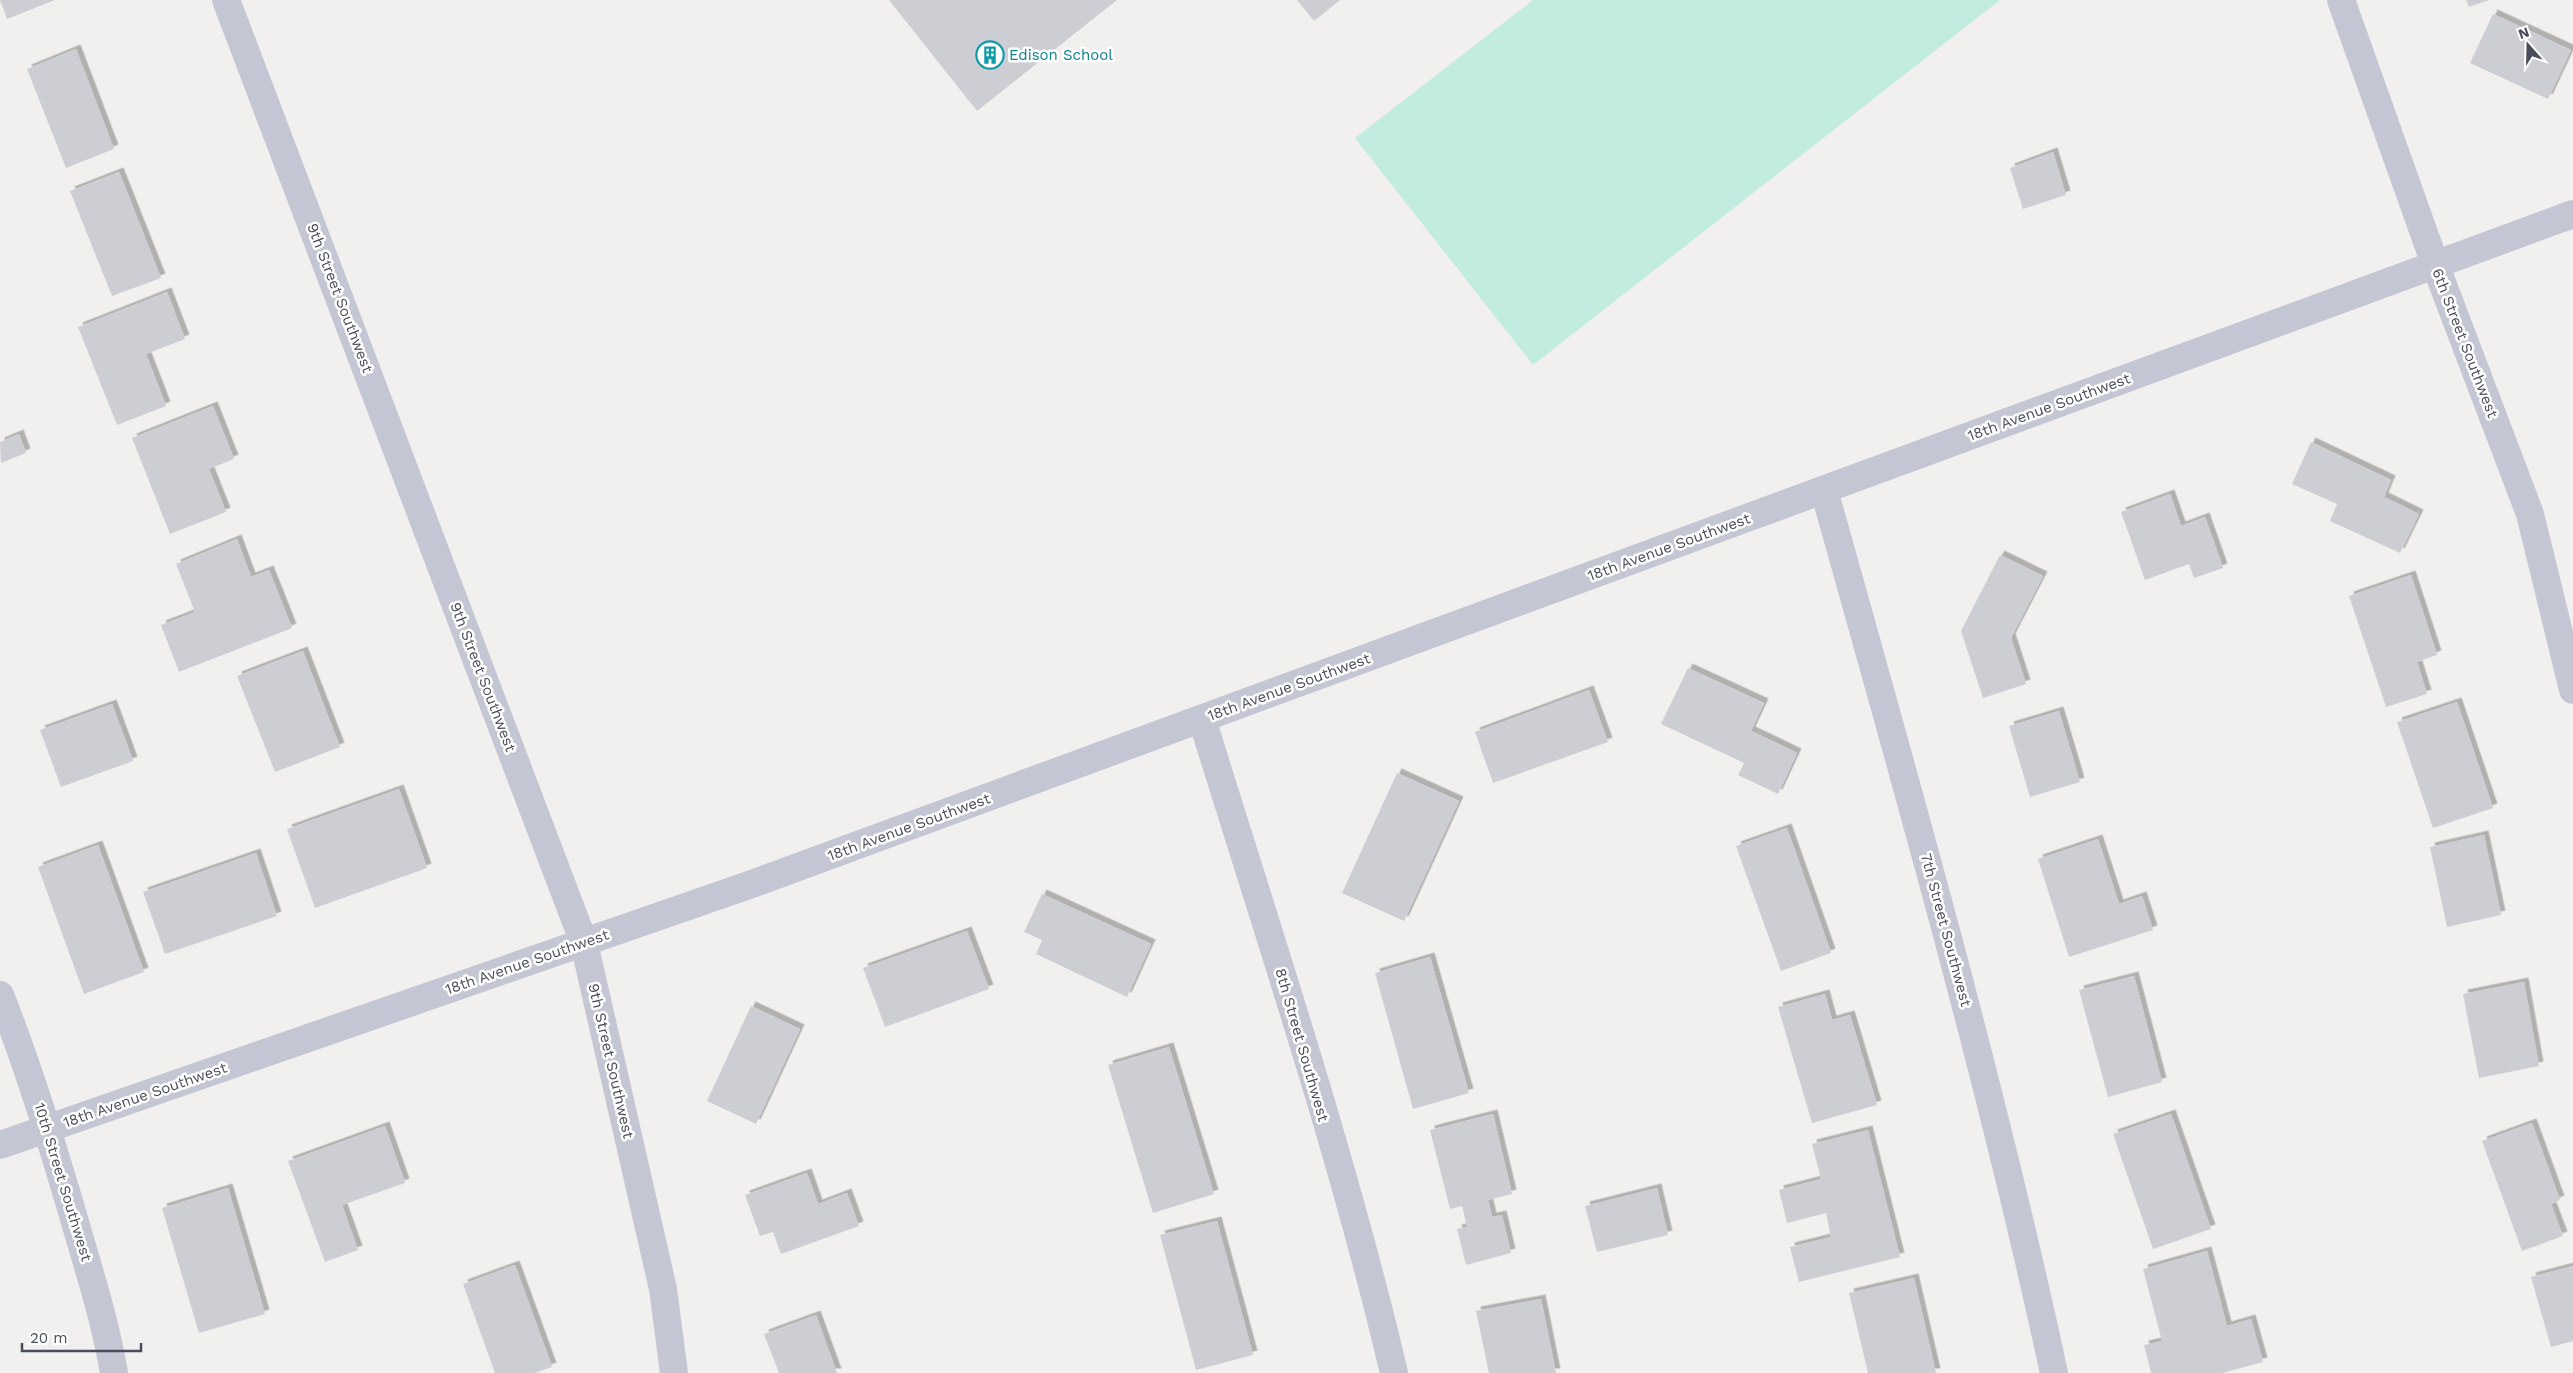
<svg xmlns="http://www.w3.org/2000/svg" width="2573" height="1373" viewBox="0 0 2573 1373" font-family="'Work Sans',sans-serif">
<defs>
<filter id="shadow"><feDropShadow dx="4.5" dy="-4.5" stdDeviation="0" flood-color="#0004"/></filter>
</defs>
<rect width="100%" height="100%" fill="#f2f0ef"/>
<path fill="#c1ecdf" d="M1533 0H2000L1533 365 1355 138Z"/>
<path fill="#cdced4" filter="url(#shadow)" d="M0 0H55L7 19Z
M889 0H1117L977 111Z
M1297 0H1340L1314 21Z
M2466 0H2489L2469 7Z
M2493 14 2571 50 2548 99 2470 63Z
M76 49 114 149 66 168 27 69Z
M2053 152 2066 195 2023 209 2010 168Z
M119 172 161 278 112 296 70 191Z
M167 292 185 339 146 354 166 406 117 425 78 327Z
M213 406 234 459 209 469 226 512 170 534 132 438Z
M19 434 26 453 1 463 0 442Z
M2311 442 2391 480 2384 497 2419 514 2400 553 2330 521 2337 504 2292 484Z
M2170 494 2181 526 2205 517 2223 568 2194 578 2189 564 2145 580 2121 512Z
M237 539 251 577 269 570 292 628 179 672 161 625 195 612 176 564Z
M2000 555 2043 576 2011 638 2026 684 1983 698 1961 631Z
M2411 575 2437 655 2417 662 2427 694 2386 707 2349 596Z
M303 651 340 747 275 772 237 676Z
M1688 668 1764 703 1751 731 1797 753 1778 794 1738 775 1744 763 1661 724Z
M1589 690 1608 742 1493 783 1475 732Z
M2457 702 2493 808 2433 828 2397 722Z
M112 704 133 761 61 787 40 730Z
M2059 711 2080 782 2030 797 2009 726Z
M1397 773 1459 801 1404 921 1342 893Z
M399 789 427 868 315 908 287 829Z
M1787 828 1831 953 1781 971 1736 846Z
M2484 835 2501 915 2447 927 2430 847Z
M2098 839 2119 904 2142 896 2153 930 2069 957 2038 859Z
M98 845 144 972 84 994 38 867Z
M256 853 277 916 165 954 143 892Z
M1042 894 1151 944 1127 997 1036 954 1042 940 1024 932Z
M967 931 989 989 885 1027 863 968Z
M1430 957 1469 1093 1413 1109 1375 973Z
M2134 976 2162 1082 2108 1097 2079 990Z
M2524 982 2539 1066 2479 1078 2463 994Z
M1825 994 1832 1020 1850 1015 1877 1105 1812 1123 1778 1007Z
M751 1006 800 1029 756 1124 707 1101Z
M1169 1047 1214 1194 1153 1213 1108 1065Z
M1493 1114 1512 1194 1488 1200 1492 1217 1502 1215 1511 1253 1466 1265 1457 1229 1467 1227 1462 1206 1450 1209 1430 1130Z
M2171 1114 2211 1229 2153 1249 2113 1134Z
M2532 1123 2560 1200 2551 1204 2563 1236 2522 1251 2482 1141Z
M385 1126 405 1183 342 1205 358 1250 325 1262 288 1161Z
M1868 1130 1900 1257 1799 1282 1790 1247 1831 1237 1826 1213 1787 1223 1779 1190 1821 1179 1812 1144Z
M807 1173 818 1204 847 1193 859 1226 781 1254 773 1232 760 1236 745 1195Z
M228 1188 265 1314 199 1333 162 1208Z
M1657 1188 1668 1235 1597 1252 1585 1206Z
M1217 1221 1253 1355 1196 1370 1160 1235Z
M2207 1251 2227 1326 2251 1319 2263 1362 2222 1373H2151L2144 1345 2162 1341 2143 1269Z
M515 1265 552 1367 535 1373H495L463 1284Z
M2573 1266V1341L2551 1347 2531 1277Z
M1914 1278 1936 1373H1868L1849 1293Z
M1541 1299 1556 1373H1489L1476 1311Z
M816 1315 837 1373H779L764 1334Z"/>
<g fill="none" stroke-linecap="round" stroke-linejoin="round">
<path stroke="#c4c7d3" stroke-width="28" d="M226 0 584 943 663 1289 674 1373
M2341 0 2435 264 2530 514 2573 690
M1824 490C1906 783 1990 1076 2054 1373
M1202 719C1269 936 1342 1152 1394 1373
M0 995C29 1068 51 1141 73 1215 88 1268 105 1319 114 1373
M0 1145 749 885 2573 214"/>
</g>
<defs>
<g id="building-ring" transform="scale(1.4375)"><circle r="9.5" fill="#fff" stroke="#0f9aa8" stroke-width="1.5"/><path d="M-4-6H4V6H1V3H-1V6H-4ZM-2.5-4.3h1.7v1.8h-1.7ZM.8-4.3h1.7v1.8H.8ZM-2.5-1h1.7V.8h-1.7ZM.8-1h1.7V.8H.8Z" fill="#0f9aa8"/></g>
</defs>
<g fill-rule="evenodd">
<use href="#building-ring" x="990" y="55"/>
</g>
<g text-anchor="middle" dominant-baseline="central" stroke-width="5" stroke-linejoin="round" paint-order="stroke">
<g font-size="15" fill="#0d838f" stroke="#fff" text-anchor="start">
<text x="1009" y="55">Edison School</text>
</g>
<g font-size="15" fill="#494d5b" stroke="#fff">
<text transform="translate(340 298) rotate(69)">9th Street Southwest</text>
<text transform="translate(2465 343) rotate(69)">6th Street Southwest</text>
<text transform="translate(2049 407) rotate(-20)">18th Avenue Southwest</text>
<text transform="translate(1669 547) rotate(-20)">18th Avenue Southwest</text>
<text transform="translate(483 677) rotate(69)">9th Street Southwest</text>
<text transform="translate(1289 687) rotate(-20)">18th Avenue Southwest</text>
<text transform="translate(909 827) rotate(-20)">18th Avenue Southwest</text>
<text transform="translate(1946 930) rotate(75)">7th Street Southwest</text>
<text transform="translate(527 962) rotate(-19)">18th Avenue Southwest</text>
<text transform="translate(1302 1045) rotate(74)">8th Street Southwest</text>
<text transform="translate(611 1061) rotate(77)">9th Street Southwest</text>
<text transform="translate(145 1095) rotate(-19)">18th Avenue Southwest</text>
<text transform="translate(63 1182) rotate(73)">10th Street Southwest</text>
</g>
</g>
<g transform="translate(2528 45) rotate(340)" stroke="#ffffff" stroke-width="4" paint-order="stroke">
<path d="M0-4L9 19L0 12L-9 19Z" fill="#494d5b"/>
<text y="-8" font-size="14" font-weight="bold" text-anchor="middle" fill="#494d5b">N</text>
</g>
<path d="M22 1343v8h119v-8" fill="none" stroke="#494d5b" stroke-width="2.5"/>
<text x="30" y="1343" font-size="15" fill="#494d5b" stroke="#ffffff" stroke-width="4" paint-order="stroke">20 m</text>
</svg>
